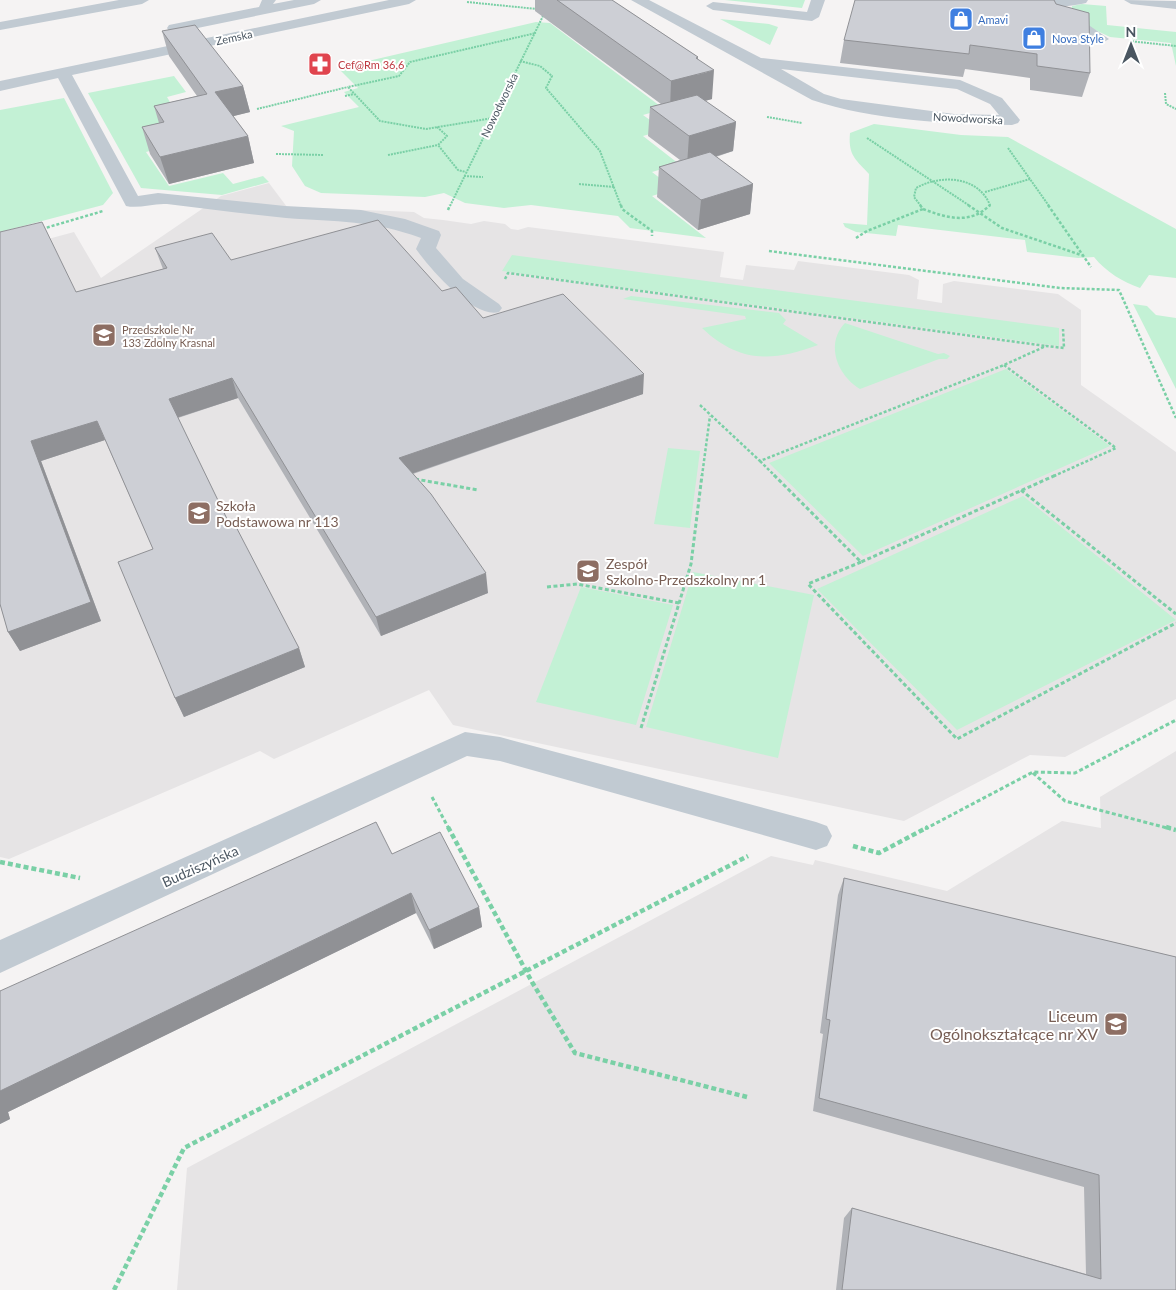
<svg xmlns="http://www.w3.org/2000/svg" width="1176" height="1290" viewBox="0 0 1176 1290" font-family="Lato,sans-serif">
<rect width="100%" height="100%" fill="#f5f3f3"/>
<path fill="#e6e4e5" d="M269 183 287 207 414 212 424 218 443 220 471 224 484 221 505 224 511 229 518 230 528 227 724 252 720 277 743 280 746 265 794 270 798 261 909 275 919 280 917 299 942 303 943 284 954 281 1058 294 1081 310V385L1176 452V699L1065 757 1030 755 904 821 453 725 429 690 274 759 260 751 9 859 0 857V252L74 232 101 278 221 196Z
M1176 751V1290H177L187 1168 771 856 813 865 815 860 947 891 1062 821 1101 828 1100 797Z"/>
<path fill="#c3f1d5" d="M725 0H805L802 8Z
M1082 4 1106 6 1107 25 1176 32V66L1171 43 1110 37 1072 19V6Z
M720 19 769 24 778 27 770 45Z
M536 22 550 23 664 109 643 115 664 130 643 136 679 164 652 172 674 189 652 196 706 238 630 228 618 216 531 205 504 208 465 203 444 193 425 197 321 193 305 186 292 166 294 131 281 126 359 107 344 92 358 88 338 68Z
M174 76 186 92 167 97 182 123 168 146 146 152 169 186 223 173 233 184 263 176 269 182 222 195 141 188 88 93Z
M64 98 113 193 103 205 0 232V110Z
M874 124 961 135 1008 137 1176 229V278L1149 275 1140 288C1123 282 1106 272 1094 257L1078 258 1027 252 1025 240 898 225 896 236 856 232 845 227 843 223 867 225 869 174C855 159 848 155 850 133Z
M512 255 1059 328V346L502 271Z
M631 296 779 313 786 320 783 324 818 345C772 362 739 363 702 328L746 319 745 316 623 299Z
M1133 304 1147 306 1156 315 1176 318V389Z
M845 323 938 354 944 353 950 356 947 359H939L860 389C837 375 825 344 845 323Z
M1006 369 1110 446 863 556 769 463Z
M668 448 700 451 690 528 654 524Z
M1023 496 1176 620 957 730 817 589Z
M693 572 814 595 778 758 646 727Z
M581 587 673 605 636 725 536 702Z"/>
<g fill="none" stroke-linecap="round" stroke-linejoin="round">
<path stroke="#7ad0a6" stroke-width="2" stroke-dasharray="2 1" stroke-linecap="butt" d="M467 2 537 9
M1129 41 1176 46
M520 61 540 66 552 76 546 88 600 151 621 206
M1165 93 1166 104 1176 109
M345 96 354 94
M257 109 348 87
M767 117 802 123
M493 118 426 129 380 121 348 87 399 76 410 62 536 33
M437 127 447 136 438 145 458 170 466 172
M867 138 970 206
M1008 148 1049 206
M276 154 324 155
M388 155 438 145
M464 176 483 177
M579 184 615 187
M985 192 1030 179
M450 206 544 14
M921 206 914 197 916 188C941 174 978 176 990 205L989 206"/>
<path stroke="#7ad0a6" stroke-width="2.5" stroke-dasharray="3 2" stroke-linecap="butt" d="M621 205 622 209 652 231V236
M920 205 923 209
M968 205 1002 228 1084 256
M1048 205 1091 267
M923 209C947 218 970 225 990 205
M448 210 450 205
M42 229 103 211
M856 238 867 231 923 209
M769 251 1060 288 1119 290 1176 418
M505 279 508 273 1046 346
M1004 365 1116 448 1054 476
M700 405 760 461 1004 365 1046 346 1064 348 1063 329
M760 461 775 476
M702 476 710 416"/>
<path stroke="#7ad0a6" stroke-width="3" stroke-dasharray="4 2.5" stroke-linecap="butt" d="M774 475 861 562 1056 475
M415 479 478 490
M1021 490 1176 614
M861 562 808 584 957 739 1176 623
M547 587 577 584 679 603
M641 728 691 564 702 475
M1033 773 1065 801 1171 829
M432 797 449 829
M925 829 1033 772 1075 773 1176 720"/>
<path stroke="#7ad0a6" stroke-width="4.5" stroke-dasharray="5 3" stroke-linecap="butt" d="M448 827 532 982 575 1053 747 1097
M1166 827 1176 830
M853 846 879 853 928 827
M0 862 80 878
M114 1290 184 1148 748 856"/>
<path fill="#c1cad2" fill-rule="evenodd" d="M119 0H149L142 4 0 30V22Z
M262 0H276L273 4 294 0H321L314 4 183 31 197 40 389 0H416L409 4 72 75 138 196 158 193 285 206 361 210 405 219 439 231 441 235 436 248 463 279 499 304 502 308 499 312C474 319 430 269 416 249L421 238C372 220 337 222 286 218 246 214 207 209 167 204 153 203 139 209 126 206L58 78 0 91V81L182 43 173 37 167 28 169 25 259 7Z
M631 0H649L761 58 960 80 1002 98 1020 120 1018 123 1012 125C950 124 871 120 812 100ZM781 69 957 89 990 104 999 115 954 114 841 99 824 94Z
M811 0H825L819 17 812 21 713 10 706 6 713 2 807 12Z
M1011 0H1088L1086 3C1071 7 1021 12 1011 0Z
M1124 0 1176 1V9L1131 4Z
M1056 14 1061 15 1063 19 1090 26 1109 39 1102 43 1080 32 1051 25 1049 18Z
M465 732 500 737 816 822 827 826 832 836 827 846 816 850 500 761 467 756 0 973V940Z"/>
</g>
<path fill="#b0b2b7" d="M535 0H612L698 57V59L712 99 705 101 736 122 733 151 716 157 753 184 750 214 698 230 657 197 659 167 680 160 648 136 650 107 661 104 535 11Z
M1054 0 1090 73 1082 97 1030 90V78L965 69 963 77 840 63 844 40Z
M162 31 243 86 250 112 233 116 248 136 254 163 169 184 150 154 142 127 159 123 154 106 197 96 169 56Z
M155 248 231 260 442 291 483 318 643 394 413 474 488 593 381 636 238 398 178 418 229 523 299 648 305 667 184 717 175 698 153 549 105 440 41 461 101 621 20 651 8 632 0 604 76 292 163 269Z
M392 854 479 907 482 927 434 949 416 913 8 1112 10 1119 0 1124V991Z
M844 878 1176 957V1290H836L844 1218 852 1208 1086 1274 1084 1187 813 1111 823 1034 820 1033 838 895Z"/>
<path fill="#909195" d="M698 57 697 75 714 70 712 99 670 110 671 81 696 58Z
M243 86 250 112 222 119 215 92Z
M736 122 733 151 687 165 689 136Z
M248 136 254 163 169 184 160 157Z
M753 184 750 214 698 230 701 200Z
M644 374 643 394 402 477 399 458Z
M232 378 238 398 176 418 169 399Z
M97 421 105 440 41 461 101 621 20 651 8 632 31 441Z
M486 573 488 593 381 636 376 617Z
M299 648 305 667 184 717 175 698Z
M411 893 416 913 8 1112 10 1119 0 1124V1091Z
M479 907 482 927 434 949 429 930Z"/>
<path fill="#cdcfd5" stroke="#909195" d="M557 0H612L698 57 696 58 714 70 671 81Z
M855 0H1054L1056 4 1089 13 1090 73 1037 66V54L970 45 969 54 844 40Z
M195 25 243 86 215 92 248 136 160 157 142 127 164 122 154 106 207 94 162 31Z
M697 95 736 122 689 136 650 107Z
M710 152 753 184 701 200 659 167Z
M378 220 442 291 456 287 483 318 563 294 644 374 399 458 431 494 486 573 376 617 232 378 169 399 229 523 233 521 299 648 175 698 118 562 153 549 97 421 31 441 91 602 8 632 0 604V232L42 222 76 292 167 268 155 248 212 233 231 260Z
M376 822 392 854 440 832 479 907 429 930 411 893 0 1091V991Z
M844 878 1176 957V1290H842L852 1208 1101 1279 1099 1175 819 1098 830 1020 826 1019Z"/>
<defs>
<g id="shop-square" transform="scale(1.25)"><rect x="-9" y="-9" width="18" height="18" rx="4" fill="#3f7fe0" stroke="#fff"/><path d="M-5-2.5h2.3a2.7 3.5 0 0 1 5.4 0H5L5.5 6h-11ZM-1.5-2.5h3a1.5 2.3 0 0 0-3 0Z" fill="#fff"/></g>
<g id="pharmacy-square" transform="scale(1.25)"><rect x="-9" y="-9" width="18" height="18" rx="4" fill="#e0444e" stroke="#fff"/><path d="M-2-6h4v4h4v4h-4v4h-4v-4h-4v-4h4Z" fill="#fff"/></g>
<g id="school-square" transform="scale(1.25)"><rect x="-9" y="-9" width="18" height="18" rx="4" fill="#8d6e63" stroke="#fff"/><path d="M0-5L7-2L0 1L-7-2ZM-4 1L0 2.5L4 1V4Q0 6-4 4Z" fill="#fff"/></g>
</defs>
<g fill-rule="evenodd">
<use href="#shop-square" x="961" y="19"/>
<use href="#shop-square" x="1034" y="38"/>
<use href="#pharmacy-square" x="320" y="64"/>
<use href="#school-square" x="104" y="335"/>
<use href="#school-square" x="199" y="513"/>
<use href="#school-square" x="588" y="571"/>
<use href="#school-square" x="1116" y="1024"/>
</g>
<g text-anchor="middle" dominant-baseline="central" stroke-width="4" stroke-linejoin="round" paint-order="stroke">
<g font-size="11" fill="#366cbe" stroke="#fff" text-anchor="start">
<text x="978" y="19">Amavi</text>
<text x="1052" y="38">Nova Style</text>
</g>
<g font-size="11" fill="#4a5661" stroke="#fff">
<text transform="translate(234 37) rotate(-12)">Zemska</text>
<text transform="translate(499 105) rotate(-64)">Nowodworska</text>
<text transform="translate(968 118) rotate(3)">Nowodworska</text>
</g>
<g font-size="11" fill="#be3a42" stroke="#fff" text-anchor="start">
<text x="338" y="64">Cef@Rm 36,6</text>
</g>
<g font-size="11" fill="#785e54" stroke="#fff" text-anchor="start">
<text x="122" y="329">Przedszkole Nr<tspan x="122" dy="13">133 Zdolny Krasnal</tspan></text>
</g>
<g font-size="14" fill="#785e54" stroke="#fff" text-anchor="start">
<text x="216" y="505">Szkoła<tspan x="216" dy="16">Podstawowa nr 113</tspan></text>
<text x="606" y="563">Zespół<tspan x="606" dy="16">Szkolno-Przedszkolny nr 1</tspan></text>
</g>
<g font-size="14" fill="#4a5661" stroke="#fff">
<text transform="translate(200 866) rotate(-24)">Budziszyńska</text>
</g>
<g font-size="16" fill="#785e54" stroke="#fff" text-anchor="end">
<text x="1098" y="1015">Liceum<tspan x="1098" dy="18">Ogólnokształcące nr XV</tspan></text>
</g>
</g>
<g transform="translate(1131 45)" stroke="#ffffff" stroke-width="4" paint-order="stroke">
<path d="M0-4L9 19L0 12L-9 19Z" fill="#4a5661"/>
<text y="-8" font-size="14" font-weight="bold" text-anchor="middle" fill="#4a5661">N</text>
</g>
</svg>
